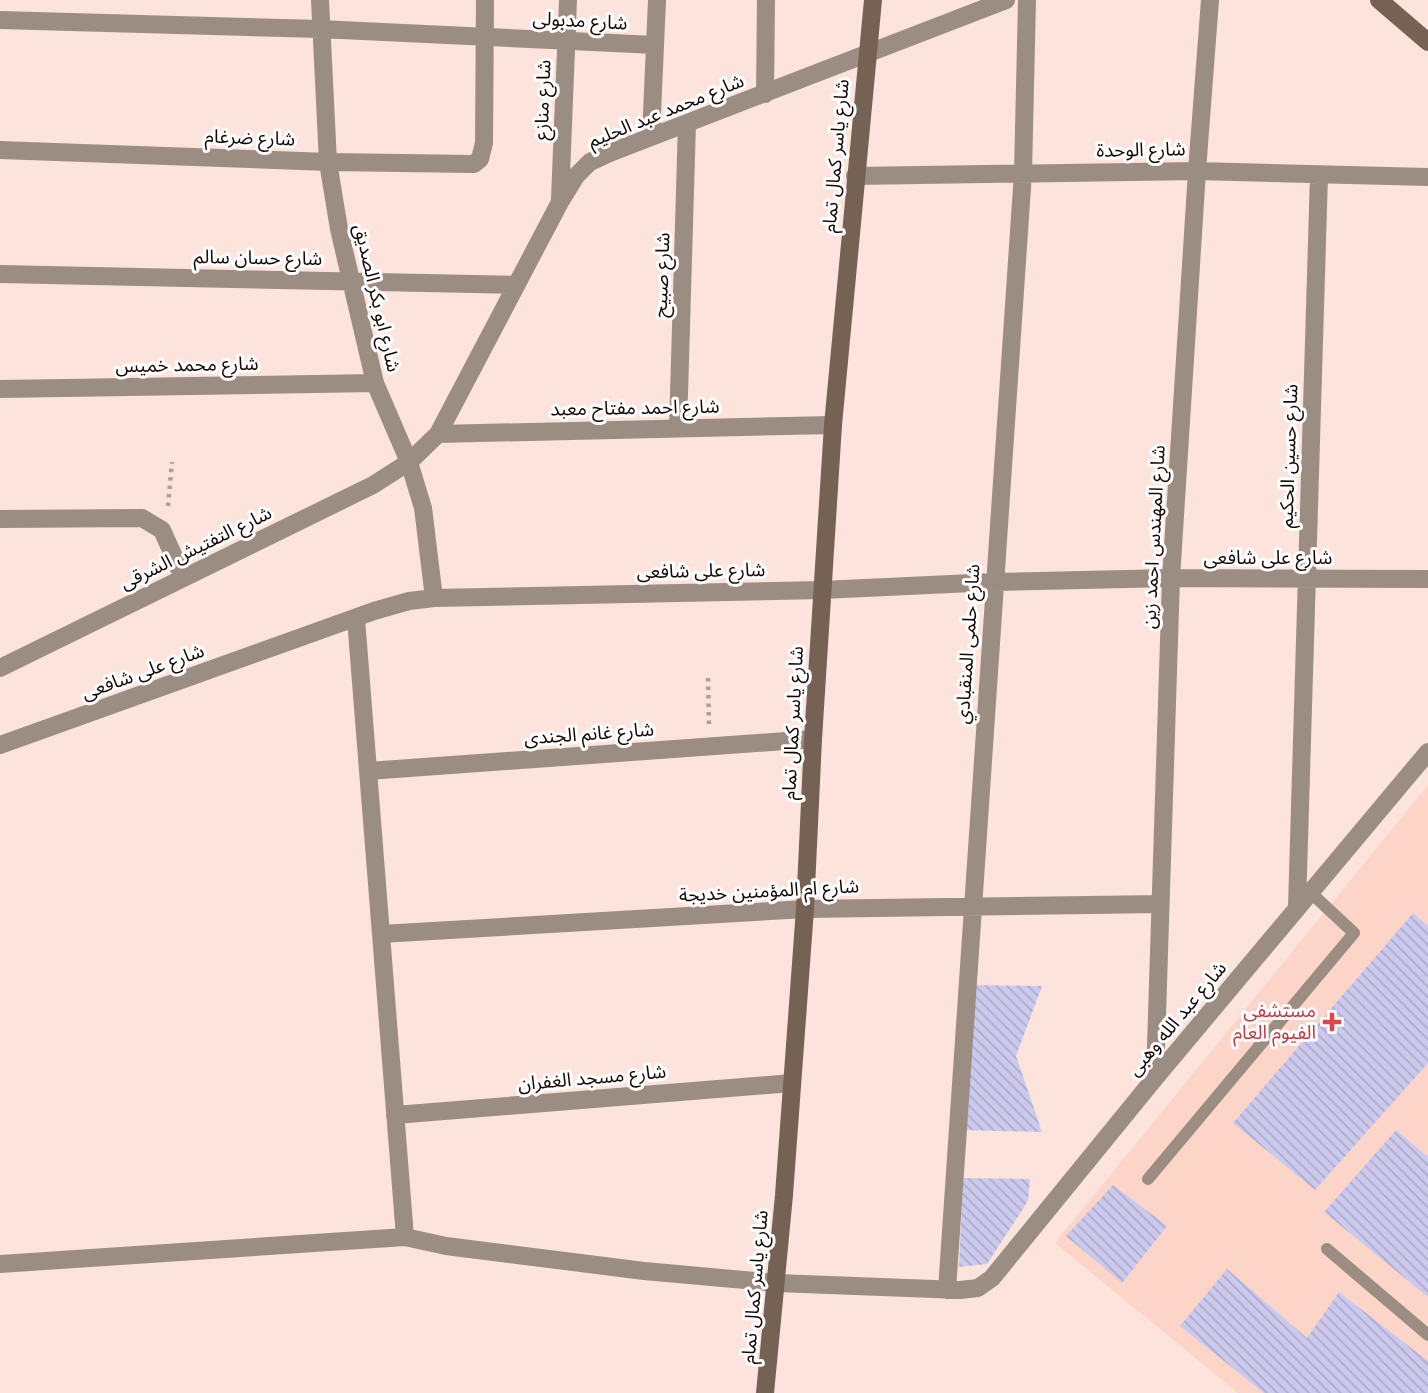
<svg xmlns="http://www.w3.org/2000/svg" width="1428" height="1393" viewBox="0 0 1428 1393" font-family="'Nunito Sans','Noto Sans Arabic',sans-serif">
<defs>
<pattern id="building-back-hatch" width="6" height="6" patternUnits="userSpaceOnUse" patternTransform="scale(1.75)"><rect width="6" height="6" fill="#cbc9ed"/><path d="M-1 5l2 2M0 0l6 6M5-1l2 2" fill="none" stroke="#adabca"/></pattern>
</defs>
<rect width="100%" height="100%" fill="#fce3db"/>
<path fill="#fdd5c8" d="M1428 785V1393H1238L1055 1243Z"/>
<path fill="url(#building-back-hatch)" d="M1413 913 1428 926V1063L1315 1190 1233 1123Z
M973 985 1042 986 1016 1056 1042 1132 962 1130Z
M1396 1130 1428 1157V1297L1324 1212Z
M963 1178 1030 1179 1028 1201 987 1264 959 1267Z
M1113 1185 1167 1226 1122 1283 1066 1236Z
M1227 1269 1307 1338 1339 1292 1428 1361V1393H1264L1180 1326Z"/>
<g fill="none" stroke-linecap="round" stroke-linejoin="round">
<path stroke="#b29d97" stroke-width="4.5" stroke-dasharray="3.5 5" stroke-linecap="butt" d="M168 506 172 462
M708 678 709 724"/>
<path stroke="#9c8d83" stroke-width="12" d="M1148 1179 1354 933 1310 892
M1327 1249 1428 1335"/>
<path stroke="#9c8d83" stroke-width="18" d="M320 0 328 162 339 229 375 383 409 462 423 508 434 598
M0 20 320 29 655 45
M765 94 766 0
M651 136 657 0
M0 150 328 162 474 164 480 159 484 143 485 0
M855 176 1197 171 1428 177
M560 199 568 0
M0 274 516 285
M0 389 375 383
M678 428 687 123
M438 434 833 425
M0 519 142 518 162 530 183 577
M356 619 405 1237
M0 668 373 485 409 462 438 434 560 202 576 176 590 162 612 152 1006 0
M0 745 374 611 409 601 434 598 822 590 994 582 1171 578 1428 579
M368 771 813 739
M1297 907 1319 175
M381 934 805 909 1160 904
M1155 1078 1171 578 1197 171 1210 0
M395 1115 792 1083
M0 1264 405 1237 446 1246 644 1271 777 1283 960 1290 978 1288 992 1278 1155 1078 1428 752
M947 1290 1023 173 1027 0"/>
<path stroke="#766254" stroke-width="18" d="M1379 0 1428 42
M765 1393 784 1195 805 909 813 739 833 425 873 0"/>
</g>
<path fill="#e0444e" stroke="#fff" stroke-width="2.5" d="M1328.5 1011.5h7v7h7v7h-7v7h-7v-7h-7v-7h7z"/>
<g text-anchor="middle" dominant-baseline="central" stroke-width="6" stroke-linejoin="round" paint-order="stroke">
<g font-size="19" fill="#140805" stroke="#fff">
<text transform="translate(580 21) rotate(3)">شارع مدبولى</text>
<text transform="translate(543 100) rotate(-88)">شارع منازع</text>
<text transform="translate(666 111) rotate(-22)">شارع محمد عبد الحليم</text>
<text transform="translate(250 138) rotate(2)">شارع ضرغام</text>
<text transform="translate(1141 150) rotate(-1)">شارع الوحدة</text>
<text transform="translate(836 156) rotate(-85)">شارع ياسر كمال تمام</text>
<text transform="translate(258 258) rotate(1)">شارع حسان سالم</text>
<text transform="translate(662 275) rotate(-88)">شارع صبيح</text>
<text transform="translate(377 298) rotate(77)">شارع ابو بكر الصديق</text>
<text transform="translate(187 365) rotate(-1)">شارع محمد خميس</text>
<text transform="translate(635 408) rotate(-1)">شارع احمد مفتاح معبد</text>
<text transform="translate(1289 456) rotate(-88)">شارع حسين الحكيم</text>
<text transform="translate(1154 537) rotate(-87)">شارع المهندس احمد زين</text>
<text transform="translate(196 548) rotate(-26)">شارع التفتيش الشرقى</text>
<text x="1268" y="558">شارع على شافعى</text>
<text transform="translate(701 571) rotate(-1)">شارع على شافعى</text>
<text transform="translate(968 644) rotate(-86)">شارع حلمى المنقبادي</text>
<text transform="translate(143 672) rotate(-20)">شارع على شافعى</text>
<text transform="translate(793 723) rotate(-87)">شارع ياسر كمال تمام</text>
<text transform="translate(589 734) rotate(-4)">شارع غانم الجندى</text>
<text transform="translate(769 891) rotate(-3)">شارع ام المؤمنين خديجة</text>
<text transform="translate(1177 1019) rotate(-50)">شارع عبد الله وهبى</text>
<text transform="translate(592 1078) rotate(-5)">شارع مسجد الغفران</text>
<text transform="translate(755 1287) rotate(-85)">شارع ياسر كمال تمام</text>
</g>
<g font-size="19" fill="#be3a42" stroke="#fff" text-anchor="end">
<text x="1316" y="1011">مستشفى<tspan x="1316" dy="22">الفيوم العام</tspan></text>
</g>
</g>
</svg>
